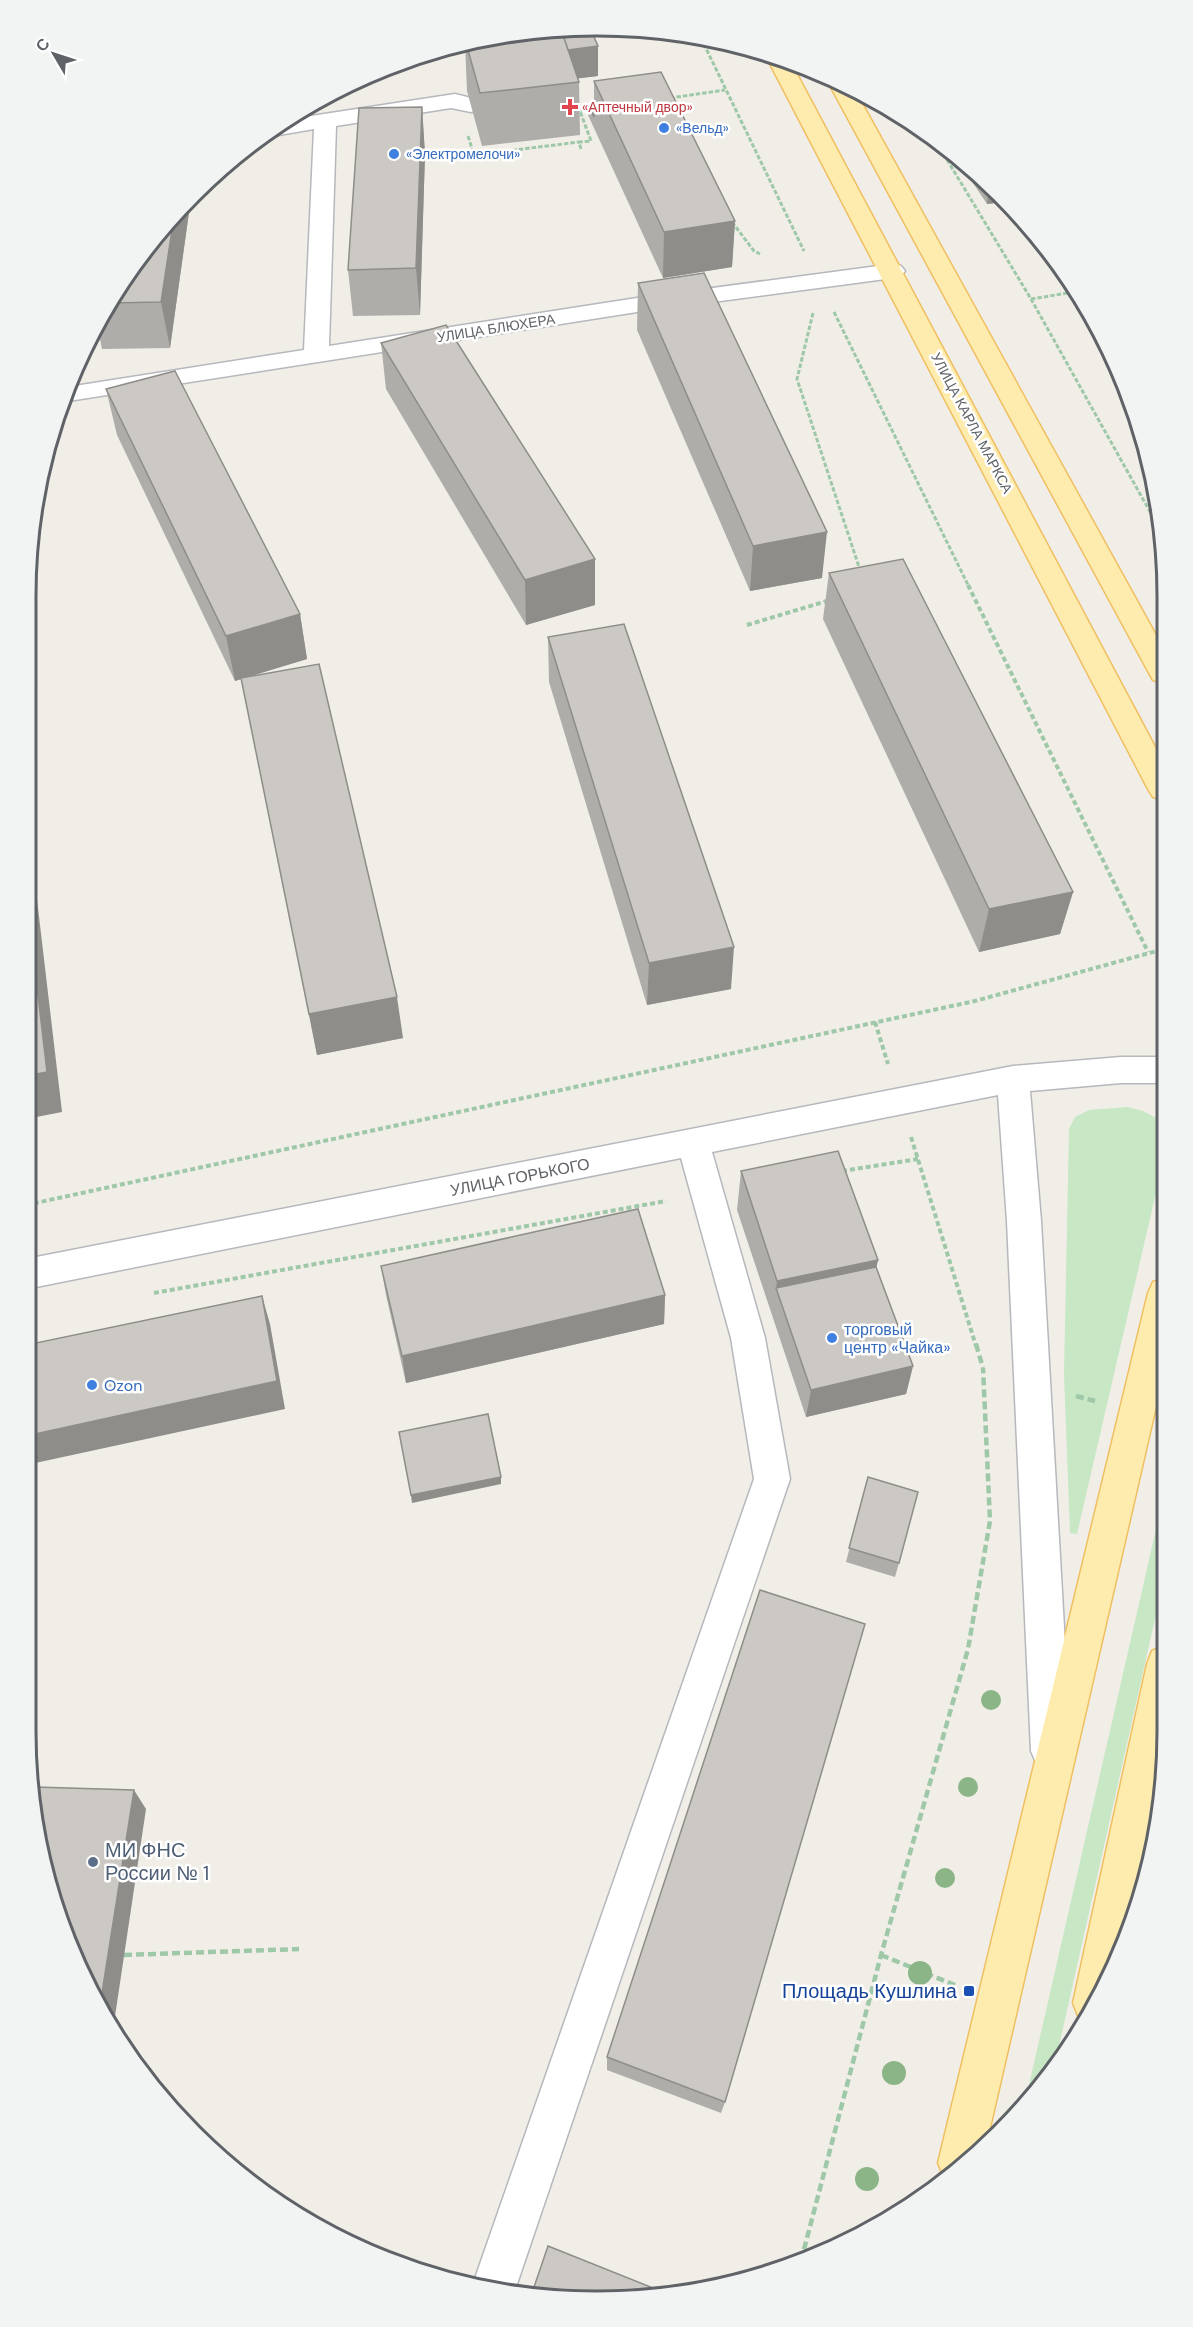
<svg xmlns="http://www.w3.org/2000/svg" width="1193" height="2327" viewBox="0 0 1193 2327" font-family="'DM Sans',sans-serif">
<rect width="100%" height="100%" fill="#f1eee8"/>
<path fill="#c7e7c5" d="M1127 1107 1143 1111 1164 1122V1158L1077 1534 1070 1533 1064 1374 1069 1129 1075 1117 1089 1110Z
M1165 1490 1166 1570 1057 2055 1026 2098Z"/>
<g fill="none" stroke-linecap="round" stroke-linejoin="round">
<g stroke="#b5b8bc" stroke-width="3">
<path id="minor" d="M455 94 479 100 482 105 479 110 471 112 451 108 336 126 329 346 637 298 893 264 901 266 905 271 901 276 893 278 637 312 62 402 68 387 304 350 314 129 273 136 266 134 285 120Z
M1121 1057H1164V1083H1121L1030 1091 1041 1221 1071 1751 1065 1765 1051 1770 1037 1765 1031 1751 1007 1221 998 1095 712 1152 765 1338 790 1479 516 2287 473 2284 754 1479 731 1338 681 1158 26 1289V1259L1013 1066Z"/>
</g>
<g stroke="#f0bf61" stroke-width="3">
<path id="major" d="M770 55 791 63 1163 762V800L1153 797 1148 789 767 58Z
M829 77 853 87 1163 648V683L1153 680 1149 673 827 80Z
M1165 1278V1367L986 2145 943 2175 938 2163 1148 1293 1153 1282Z
M1166 1645V1755L1132 1922 1108 1983 1083 2019 1079 2018 1073 2003 1147 1664 1152 1651Z"/>
</g>
<path stroke="#9ec8a8" stroke-width="3" stroke-dasharray="4.5 2" stroke-linecap="butt" d="M701 38 804 251
M670 98 725 90
M468 136 474 155 579 142
M937 143 1031 299 1163 535
M581 149 579 142 591 141 580 111 593 109
M732 222 754 251 760 254
M1031 299 1074 292
M834 312 969 587
M813 313 797 379 861 573"/>
<path stroke="#9ec8a8" stroke-width="4" stroke-dasharray="5 3" stroke-linecap="butt" d="M968 585 1148 952
M747 625 830 600
M875 1022 888 1064
M911 1137 976 1346
M842 1171 918 1159
M26 1205 975 1001 1164 949
M154 1293 666 1201"/>
<path stroke="#9ec8a8" stroke-width="4.5" stroke-dasharray="8 4" stroke-linecap="butt" d="M976 1344 983 1368
M1076 1396 1095 1401
M124 1955 299 1949
M881 1955 955 1985
M801 2261 881 1955 968 1649 990 1521 983 1368"/>
<use href="#minor" fill="#fff" fill-rule="evenodd"/>
<use href="#major" fill="#feecaf" fill-rule="evenodd"/>
</g>
<g fill="#8bb587">
<circle cx="991" cy="1700" r="10"/>
<circle cx="968" cy="1787" r="10"/>
<circle cx="945" cy="1878" r="10"/>
<circle cx="920" cy="1973" r="12"/>
<circle cx="894" cy="2073" r="12"/>
<circle cx="867" cy="2179" r="12"/>
</g>
<path fill="#afada9" d="M590 28 598 76 578 78 579 82 580 135 482 146 467 91 465 44 510 33 519 32V31L522 30Z
M594 81 735 221 732 267 663 278 588 115V104L594 103Z
M422 107 425 154 420 315 353 316 348 270Z
M975 173 1005 202 987 204 973 183Z
M191 198 170 348 102 349 97 324 144 249Z
M638 283 822 578 750 591 637 330Z
M381 343 595 605 526 625 386 389Z
M106 389 300 614 307 659 249 676 403 1038 317 1055 241 679 235 681 117 435Z
M829 573 1073 892 1060 934 979 952 823 619Z
M548 637 731 989 647 1005 549 682Z
M741 1171 878 1260 876 1267 913 1366 906 1394 806 1417 737 1210Z
M381 1266 665 1295 664 1324 406 1383 386 1295Z
M868 1477 899 1563 895 1577 846 1562Z
M607 2057 725 2102 721 2113 607 2070Z"/>
<path fill="#8f8d89" d="M598 46V76L541 83 540 54Z
M422 107 425 154 420 315 416 268Z
M997 193 1005 202 987 204 988 194Z
M191 198 170 348 161 302 174 217Z
M735 221 732 267 663 278 664 232Z
M827 532 822 578 750 591 753 546Z
M595 559V605L526 625 525 580Z
M300 614 307 659 235 681 226 636Z
M26 806 62 1112 26 1119Z
M1073 892 1060 934 979 952 989 909Z
M734 947 731 989 647 1005 649 963Z
M397 997 403 1038 317 1055 309 1014Z
M878 1260 870 1296 776 1288 777 1281Z
M665 1295 664 1324 406 1383 402 1356Z
M262 1296 270 1324 285 1409 26 1465V1436Z
M913 1366 906 1394 806 1417 811 1390Z
M501 1477V1484L412 1503 411 1495Z
M134 1790 146 1809 114 2023 101 1999Z"/>
<path fill="#ccc9c4" stroke="#8f8d89" stroke-width="1.5" d="M590 28 598 46 568 50 561 29Z
M561 29 579 82 480 93 466 43 510 33 544 30Z
M661 72 735 221 664 232 594 81Z
M594 103V117L588 104Z
M422 107 416 268 348 270 359 108Z
M978 172 997 193 988 194 975 173Z
M174 217 161 302 110 303 144 249Z
M704 273 827 532 753 546 638 283Z
M446 325 595 559 525 580 381 343Z
M175 371 300 614 226 636 106 389Z
M903 559 1073 892 989 909 829 573Z
M624 624 734 947 649 963 548 637Z
M319 664 397 997 309 1014 241 678Z
M26 893 47 1072 26 1076Z
M838 1151 878 1260 777 1281 741 1171Z
M638 1209 665 1295 402 1356 381 1266Z
M876 1267 913 1366 811 1390 776 1288Z
M262 1296 277 1381 26 1436V1345Z
M488 1414 501 1477 411 1495 399 1432Z
M868 1477 918 1492 899 1563 849 1548Z
M760 1590 865 1624 725 2102 607 2057Z
M35 1787 134 1790 101 1999 56 1914Z
M548 2246 668 2294V2295L634 2300 533 2290Z"/>
<path fill="#e0444e" stroke="#fff" stroke-width="2" d="M567 98h6v6h6v6h-6v6h-6v-6h-6v-6h6z"/>
<g fill="#3f7fe0" stroke="#fff" stroke-width="2">
<circle cx="664" cy="128" r="6"/>
<circle cx="394" cy="154" r="6"/>
<circle cx="832" cy="1338" r="6"/>
<circle cx="92" cy="1385" r="6"/>
</g>
<circle fill="#5c6f8a" stroke="#fff" stroke-width="2" cx="93" cy="1862" r="6"/>
<rect fill="#1a4fb4" stroke="#fff" stroke-width="2" x="963" y="1985" width="12" height="12" rx="3"/>
<g text-anchor="middle" dominant-baseline="central" stroke-width="5" stroke-linejoin="round" paint-order="stroke">
<g font-size="14" fill="#be3a42" stroke="#fff" text-anchor="start">
<text x="582" y="107">«Аптечный двор»</text>
</g>
<g font-size="14" fill="#366cbe" stroke="#fff" text-anchor="start">
<text x="676" y="128">«Вельд»</text>
<text x="406" y="154">«Электромелочи»</text>
</g>
<g font-size="14" fill="#5f6367" stroke="#fff">
<text transform="translate(496 328) rotate(-9)">УЛИЦА БЛЮХЕРА</text>
<text transform="translate(972 423) rotate(62)">УЛИЦА КАРЛА МАРКСА</text>
</g>
<g font-size="16" fill="#5f6367" stroke="#fff">
<text transform="translate(520 1177) rotate(-11)">УЛИЦА ГОРЬКОГО</text>
</g>
<g font-size="16" fill="#366cbe" stroke="#fff" text-anchor="start">
<text x="844" y="1329">торговый<tspan x="844" dy="18">центр «Чайка»</tspan></text>
<text x="104" y="1385">Ozon</text>
</g>
<g font-size="20" fill="#4e5e75" stroke="#fff" text-anchor="start">
<text x="105" y="1850">МИ ФНС<tspan x="105" dy="23">России № 1</tspan></text>
</g>
<g font-size="20" fill="#164399" stroke="#fff" text-anchor="end">
<text x="957" y="1991">Площадь Кушлина</text>
</g>
</g>
<path d="M0 0H1193V2327H0ZM596 36H597A560 560 0 0 1 1157 596V1731A560 560 0 0 1 597 2291H596A560 560 0 0 1 36 1731V596A560 560 0 0 1 596 36Z" fill="#f2f3f3" fill-rule="evenodd"/>
<path fill="none" stroke="#5f6367" stroke-width="3" d="M596 36H597A560 560 0 0 1 1157 596V1731A560 560 0 0 1 597 2291H596A560 560 0 0 1 36 1731V596A560 560 0 0 1 596 36Z"/>
<g transform="translate(54 54) rotate(309)" stroke="#ffffff" stroke-width="4.5" paint-order="stroke">
<path d="M0-4.5L10 22L0 15L-10 22Z" fill="#5f6367"/>
<text y="-9" font-size="16" font-weight="bold" text-anchor="middle" fill="#5f6367">С</text>
</g>
</svg>
